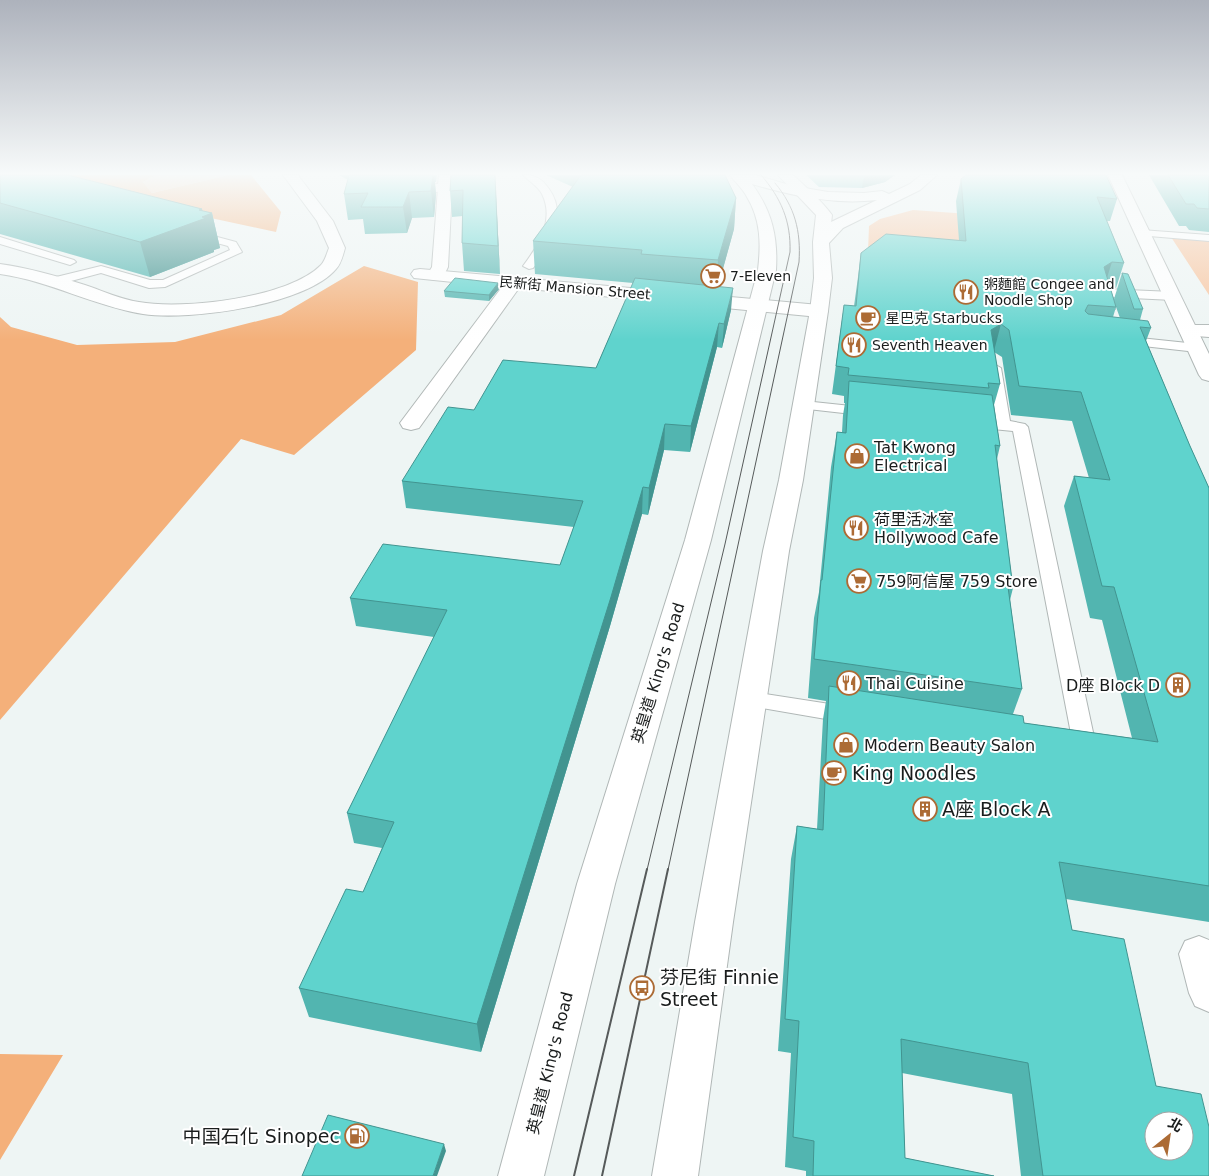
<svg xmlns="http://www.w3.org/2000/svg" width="1209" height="1176" viewBox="0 0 1209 1176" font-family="'DejaVu Sans','Noto Sans TC',sans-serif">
<rect width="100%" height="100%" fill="#eef5f4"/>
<path fill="#f8c59f" d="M156 175H228L152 193 143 182Z
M913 210 1094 223 868 252 869 226 880 219Z
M1171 237 1209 240V295Z"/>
<path fill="#f4b07a" d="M0 175H156L143 182 152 193 228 175H251L281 212 276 232 44 182Z
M364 266 418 282 416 350 294 455 241 439 0 720V317L11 327 77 345 175 342 281 315Z
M0 1054 63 1055 0 1160Z"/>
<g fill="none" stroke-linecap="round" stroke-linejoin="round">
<g stroke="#b0b7b6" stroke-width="2">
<path id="service" d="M523 175C536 175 542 179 549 189 568 215 550 247 533 268L529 269 523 266C538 246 555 220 542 194 538 186 530 182 523 175Z
M1141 230 1209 235V241L1137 235 1136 233Z
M195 231 236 242 242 252 165 287 149 288 101 273 56 285 50 281 52 278 101 266 150 280H163L230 250 228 246 191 236 190 234 191 232Z
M0 237 74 260 76 262 70 265 0 244Z
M1104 289 1173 292 1179 296 1173 300 1111 297 1115 309 1109 313 1103 309 1098 293Z
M1121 336 1197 344 1204 348 1197 352 1116 343 1114 340 1116 337Z
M994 364 1001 368 1010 421 1025 424 1028 427 1097 751 1094 757 1086 759 1073 756 1070 750 1073 744 1013 431 972 427 967 425 964 422 967 419 972 417 995 420 987 368Z
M804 401 870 408 875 409 877 412 875 415 870 416 799 408 797 405 799 402Z
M752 692 849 707 857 709 860 715 857 721 849 723 744 705 741 700 744 695Z"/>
</g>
<g stroke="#b0b7b6" stroke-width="2">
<path id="pedestrian" d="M445 184 450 185 452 188 448 267 442 279 436 280 430 279 427 275 432 267 438 188 440 185Z
M1189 325H1209V337L1182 335 1179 331 1182 327Z"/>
</g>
<g stroke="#b0b7b6" stroke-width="2">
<path id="minor" d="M439 175H453L452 188 450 191 404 194 399 193 397 190 399 187 404 186 438 184Z
M778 175H793C807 188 821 200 832 215L829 242 827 245H815L813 242 816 215Z
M1108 175H1122L1209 354V381L1202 379 1199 375Z
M420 269 819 305 826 307 828 311 826 315 819 317 519 288 419 428 411 430 403 428 400 423 502 287 414 278 411 274 414 270Z
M1199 936 1209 940V1012L1195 1006 1189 993 1179 954 1185 941Z"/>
</g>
<g stroke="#b0b7b6" stroke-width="2">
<path id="tertiary" d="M283 175H298L300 178 333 221 345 248C343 255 341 264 336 269 306 305 189 321 143 314 94 306 50 281 0 274V264C29 268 57 276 85 285 103 291 120 299 139 302 183 310 289 298 321 265 325 261 327 253 329 248L317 221Z"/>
</g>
<g stroke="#b0b7b6" stroke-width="2">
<path id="secondary" d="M730 175H755L793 186 828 192 864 193 882 191 889 194 910 184 921 175H937L920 190 843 228 829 243 832 278 828 311 803 480 789 551 733 922 698 1176H652L695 922 763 551 779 480 810 311 814 278 813 242 831 222 877 200C834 205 793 196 752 184 772 211 778 237 776 270L711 540 615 884 544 1176H498L577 884 685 540 758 270C761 244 761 220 747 197 743 189 736 183 730 175Z"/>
</g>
<use href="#service" fill="#fff" fill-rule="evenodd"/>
<use href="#pedestrian" fill="#fff" fill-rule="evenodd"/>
<use href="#minor" fill="#fff" fill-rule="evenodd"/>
<use href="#tertiary" fill="#fff" fill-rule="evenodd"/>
<use href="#secondary" fill="#fff" fill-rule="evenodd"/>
<path stroke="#565a5a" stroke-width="1" d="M647 870 725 544 790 252C791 221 781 198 761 175
M668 870 799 262C801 231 795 207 775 183"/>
<path stroke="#565a5a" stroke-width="2" d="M574 1176 647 869
M602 1176 668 869"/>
</g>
<path fill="#52b5b0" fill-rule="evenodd" d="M0 175 202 209V211L212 213 220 248 214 250V252L150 277 0 234Z
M339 175H437L436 182H435L436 194 434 217 412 218 407 233 365 234 363 219 348 220 344 194 348 180Z
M451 175H495L500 274 464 271 462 243 463 216 452 217 450 191Z
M546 175H725L736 198 734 229 718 286 731 310 722 348 717 347 690 452 664 450 648 515 642 514 610 626 481 1052 309 1017 299 988 363 892 382 848 354 843 347 813 434 637 356 626 350 598 560 565 574 527 406 508 402 481 474 410 596 368 633 283 535 274 533 241 573 187Z
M806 175H895L885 182 862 188 819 187Z
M1149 175H1209V232L1189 230 1186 226H1179Z
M961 179 1117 199 1110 221H1107L1124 263 1116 288 1110 287 1114 299 1122 273 1143 309 1140 320 1151 328 1146 341 1190 446 1209 488V922L1066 899 1072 930 1156 1086 1209 1176H1021L1012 1094 902 1073 905 1158 994 1176H806V1171L785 1167 791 1053 778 1051 791 859 797 826 817 829 823 719 826 701 808 698 814 618 819 592 831 467 837 432H842L843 415 845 403H844V396L832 394 844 305 854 306 858 277 861 253 959 240 956 201ZM1116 307 1120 318 1113 317ZM994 352 1002 357 1011 415 1072 421 1089 478 1074 476 1064 506 1090 618 1102 620 1132 738 1024 723 1013 714 1022 689 1010 600 1013 588 997 459 1000 446 994 405 1000 384Z
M499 289 489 301 445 297 444 291Z"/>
<path fill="#429490" d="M433 175H434L436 194 434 217 431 191Z
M495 175 500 274 498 246Z
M864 175H895L885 182 862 188Z
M409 192 412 218 407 233 403 207Z
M736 198 734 229 716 294 718 260Z
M202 209 204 216 212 213 220 248 214 250V252L150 277 140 242Z
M1112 262 1104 287V267Z
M498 283 499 289 489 301V295Z
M733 288 731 310 722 348 724 324Z
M719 323 717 347 690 452 691 426Z
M1001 324 994 351 991 330Z
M665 424 664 450 648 515 649 488Z
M643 487 642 514 610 626 481 1052 477 1024Z
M444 1144 446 1151 437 1176H433Z"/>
<path fill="#5fd3cd" stroke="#429490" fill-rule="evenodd" d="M0 175H68L202 209 199 210 212 213 202 217 206 218 140 242 0 203Z
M349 175H433L431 191 409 192 403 207H361L368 193 344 194Z
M451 175H495L498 246 462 243 463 190 450 191Z
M581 175H725L736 198 718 260 641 254 642 250 533 241Z
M966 175H1106L1117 199 1097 197 1124 263 1112 262 1104 267 1116 307 1088 305 1085 311 1088 314 1148 321 1151 328 1140 327 1190 446 1209 488V886L1059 862 1072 930 1124 939 1156 1086 1201 1094 1209 1127V1176H1043L1028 1063 901 1039 905 1158 994 1176H813L814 1141 793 1137 799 1021 785 1019 797 826 823 830 829 686 1023 716 1024 723 1158 742 1114 587 1102 586 1074 476 1110 480 1081 392 1019 386 1009 330 1001 324 991 330 1000 384 988 383 989 388 848 375 849 368 836 366 844 305 856 306 861 253 886 234 966 241 961 179ZM1154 1121H1184V1151H1154Z
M1168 175H1209V209L1197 208 1194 204H1186Z
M1122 273 1128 274 1143 309H1134Z
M455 278 498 283 489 295 444 291Z
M635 278 733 288 724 324 719 323 691 426 665 424 649 488 643 487 611 597 477 1024 299 988 346 889 363 892 394 822 347 813 447 610 350 598 383 544 560 565 583 501 402 481 448 407 474 410 503 360 596 368Z
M849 381 992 395 1000 446 995 445 1013 588 1008 587 1022 689 814 659 821 580H822L837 432 846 433Z
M328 1115 444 1144 433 1176H302Z"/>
<linearGradient id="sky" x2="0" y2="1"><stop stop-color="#adb2bc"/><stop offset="0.51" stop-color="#f7fafa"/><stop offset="1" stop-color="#f7fafa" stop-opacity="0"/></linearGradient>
<rect width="1209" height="340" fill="url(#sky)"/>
<defs>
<g id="supermarket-ring" transform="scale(1.25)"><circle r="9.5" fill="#fff" stroke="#ac6b35" stroke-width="1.5"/><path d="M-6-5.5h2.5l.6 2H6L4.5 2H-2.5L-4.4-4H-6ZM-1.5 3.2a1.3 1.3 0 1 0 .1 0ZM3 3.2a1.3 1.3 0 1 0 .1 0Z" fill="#ac6b35"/></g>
<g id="restaurant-ring" transform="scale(1.25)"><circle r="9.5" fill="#fff" stroke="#ac6b35" stroke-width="1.5"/><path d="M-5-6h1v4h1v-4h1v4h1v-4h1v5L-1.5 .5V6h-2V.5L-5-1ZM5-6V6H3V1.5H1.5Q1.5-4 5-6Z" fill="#ac6b35"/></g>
<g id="cafe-ring" transform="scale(1.25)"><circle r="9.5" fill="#fff" stroke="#ac6b35" stroke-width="1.5"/><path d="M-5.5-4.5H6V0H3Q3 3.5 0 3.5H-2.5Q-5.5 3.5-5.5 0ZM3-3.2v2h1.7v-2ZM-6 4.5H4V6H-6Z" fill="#ac6b35"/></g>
<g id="shop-ring" transform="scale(1.25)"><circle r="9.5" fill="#fff" stroke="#ac6b35" stroke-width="1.5"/><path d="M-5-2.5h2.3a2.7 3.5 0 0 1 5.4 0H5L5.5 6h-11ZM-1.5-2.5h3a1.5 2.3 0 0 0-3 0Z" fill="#ac6b35"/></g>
<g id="building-ring" transform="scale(1.25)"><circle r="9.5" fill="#fff" stroke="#ac6b35" stroke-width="1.5"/><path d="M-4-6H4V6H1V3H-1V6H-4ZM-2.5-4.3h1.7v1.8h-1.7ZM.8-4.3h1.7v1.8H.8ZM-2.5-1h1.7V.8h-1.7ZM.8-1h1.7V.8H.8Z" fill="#ac6b35"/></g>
<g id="bus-ring" transform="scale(1.25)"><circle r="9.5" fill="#fff" stroke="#ac6b35" stroke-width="1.5"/><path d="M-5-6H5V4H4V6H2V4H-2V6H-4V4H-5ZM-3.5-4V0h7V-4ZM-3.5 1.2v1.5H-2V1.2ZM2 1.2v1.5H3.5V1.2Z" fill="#ac6b35"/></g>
<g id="fuel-ring" transform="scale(1.25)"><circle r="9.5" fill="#fff" stroke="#ac6b35" stroke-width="1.5"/><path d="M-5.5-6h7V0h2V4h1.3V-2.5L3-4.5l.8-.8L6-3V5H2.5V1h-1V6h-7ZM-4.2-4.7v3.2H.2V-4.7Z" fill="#ac6b35"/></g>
</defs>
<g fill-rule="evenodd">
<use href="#supermarket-ring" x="713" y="276"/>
<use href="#restaurant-ring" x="966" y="292"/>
<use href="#cafe-ring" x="868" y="318"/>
<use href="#restaurant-ring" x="854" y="345"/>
<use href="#shop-ring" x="857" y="456"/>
<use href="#restaurant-ring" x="856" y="528"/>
<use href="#supermarket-ring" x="859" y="581"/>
<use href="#restaurant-ring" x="849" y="683"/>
<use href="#building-ring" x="1178" y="685"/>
<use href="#shop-ring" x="846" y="745"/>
<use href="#cafe-ring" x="834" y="773"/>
<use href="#building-ring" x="925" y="809"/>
<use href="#bus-ring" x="642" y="988"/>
<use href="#fuel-ring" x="357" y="1136"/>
</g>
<g text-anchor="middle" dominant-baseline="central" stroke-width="4" stroke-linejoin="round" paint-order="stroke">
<g font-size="14" fill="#1a1d1d" stroke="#fff" text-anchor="start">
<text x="730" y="276">7-Eleven</text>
<text x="984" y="284">粥麵館 Congee and<tspan x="984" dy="16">Noodle Shop</tspan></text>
<text x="886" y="318">星巴克 Starbucks</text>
<text x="872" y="345">Seventh Heaven</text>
</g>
<g font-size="14" fill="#1a1d1d" stroke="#fff">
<text transform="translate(575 288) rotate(5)">民新街 Mansion Street</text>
</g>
<g font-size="16" fill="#1a1d1d" stroke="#fff" text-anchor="start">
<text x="874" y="447">Tat Kwong<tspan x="874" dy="18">Electrical</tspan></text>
<text x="874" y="519">荷里活冰室<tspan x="874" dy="18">Hollywood Cafe</tspan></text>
<text x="876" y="581">759阿信屋 759 Store</text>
<text x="866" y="683">Thai Cuisine</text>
<text x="1160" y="685" text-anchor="end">D座 Block D</text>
<text x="864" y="745">Modern Beauty Salon</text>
</g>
<g font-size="16" fill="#1a1d1d" stroke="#fff">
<text transform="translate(658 673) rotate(-73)">英皇道 King's Road</text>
<text transform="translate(550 1063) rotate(-76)">英皇道 King's Road</text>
</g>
<g font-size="19" fill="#1a1d1d" stroke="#fff" text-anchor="start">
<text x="852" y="773">King Noodles</text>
<text x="942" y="809">A座 Block A</text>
<text x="660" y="977">芬尼街 Finnie<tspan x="660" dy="22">Street</tspan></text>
<text x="340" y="1136" text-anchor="end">中国石化 Sinopec</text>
</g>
</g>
<g transform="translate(1169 1136) rotate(30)"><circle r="24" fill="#ffffff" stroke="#a3a5a5"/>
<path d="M0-4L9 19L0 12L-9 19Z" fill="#ac6b35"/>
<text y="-8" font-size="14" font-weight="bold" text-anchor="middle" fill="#1a1d1d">北</text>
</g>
</svg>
